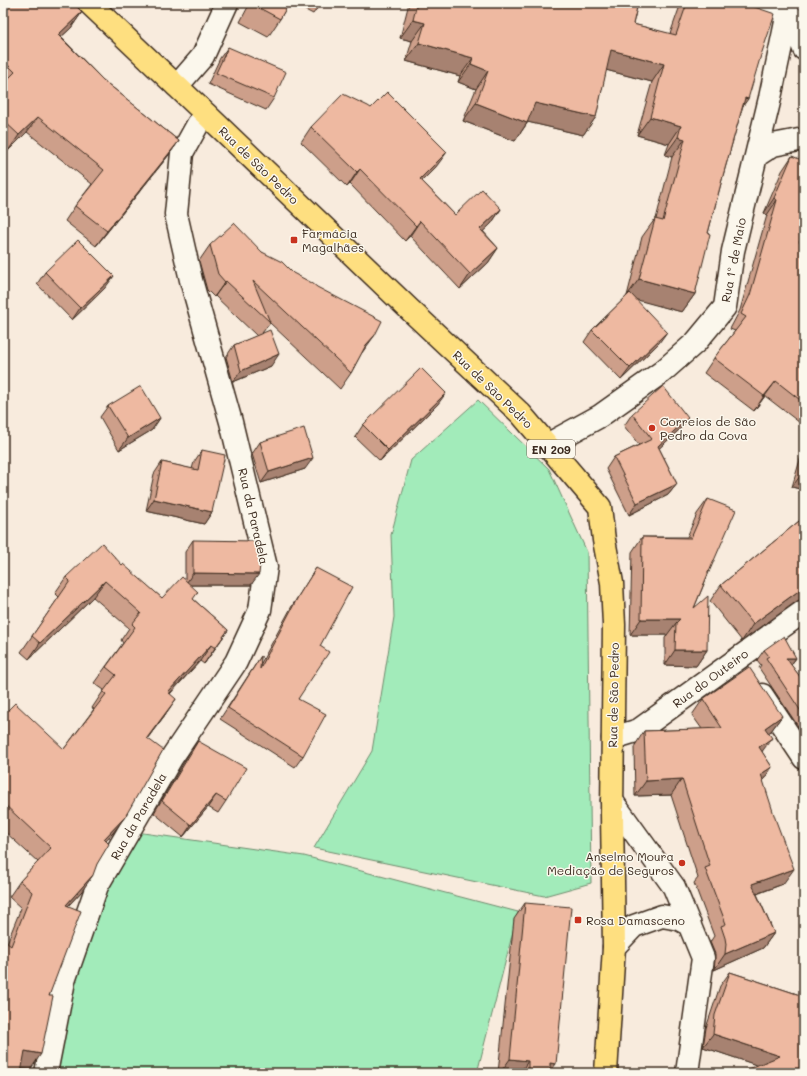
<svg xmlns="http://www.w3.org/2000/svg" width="807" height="1076" viewBox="0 0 807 1076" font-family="Mali,sans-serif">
<rect width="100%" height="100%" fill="#f8ebdd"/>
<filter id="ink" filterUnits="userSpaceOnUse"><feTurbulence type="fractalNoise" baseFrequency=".025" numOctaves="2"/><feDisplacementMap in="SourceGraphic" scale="8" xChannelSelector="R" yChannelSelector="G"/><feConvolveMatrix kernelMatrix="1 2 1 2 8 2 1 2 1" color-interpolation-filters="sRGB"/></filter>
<g filter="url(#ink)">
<path fill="#a2ebba" stroke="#6e8a6c" d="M478 400 549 469 587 552 591 883 544 896 314 848 372 751 394 617 391 535 411 460Z
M129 831 304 856 518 912 477 1073H55L64 981Z"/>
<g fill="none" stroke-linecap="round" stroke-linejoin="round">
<g stroke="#3b2a1e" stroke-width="25">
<path id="minor" d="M754 3 789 10
M789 10 804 49
M177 86 203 56 227 3
M756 156 773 145 804 139
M547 445 600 416 662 372 696 342 725 307 733 251 770 98 790 3
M762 695 804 758
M613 738 639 730 804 611
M612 801 674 887 703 958 687 1073
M614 947 634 926 662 916 679 919 690 925
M46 1073 64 981 97 886 172 757 236 662 260 610 266 567 231 422 191 280 176 214 182 153 198 124 207 115"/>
</g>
<g stroke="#3b2a1e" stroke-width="25">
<path id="major" d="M89 3 205 113 409 309 521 414 600 507 604 540 612 583 614 625 612 814 614 947 606 1073"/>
</g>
<use href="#minor" stroke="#fbf7ec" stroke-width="22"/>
<use href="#major" stroke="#fedf80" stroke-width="22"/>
</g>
<path fill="#cd9f8a" stroke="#3b2a1e" d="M3 3 82 12 71 28 61 37 103 80 179 141 168 156 96 246 65 221 75 206 92 184 27 132 8 151 3 145Z
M250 3H289L280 19 268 37 240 22Z
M292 3H321L313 14Z
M409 3H638L633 24 670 34 681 3H743V105L724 172 708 233 695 294 682 312 636 299 659 343 621 380 584 342 592 330 627 296 642 237 655 219H656L672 157 665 155 669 144 637 135 652 82 606 70 596 117 583 135 528 122 515 141 463 121 476 89 458 82 460 76 406 61 412 41 400 38Z
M228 47 274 98 266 110 208 84 220 58Z
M311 127 436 167 422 181 455 215 501 209 491 224 483 231 498 248 488 263 460 289 410 236 405 241 350 184 347 187 301 142Z
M792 156 801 358 804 360V426L765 396 754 411 704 373 714 358 735 331 730 329 740 310 767 215 764 213 782 171Z
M210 245 262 252 364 350 361 354 351 373 340 389 270 323 262 333 271 366 233 382 226 357 234 345 257 336 215 296 214 297 207 290 199 261Z
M45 272 105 288 72 320 37 284Z
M438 404 380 461 355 437 363 425Z
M108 406 160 418 152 430 119 450 100 417Z
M632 414 688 418 680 429 659 448 677 484 668 495 629 515 606 469 614 457 639 445 624 426Z
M260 442 305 469 261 483 252 454Z
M804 446V490L792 487Z
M202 450 212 512 204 524 146 511 154 474 162 462 192 469 194 462Z
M708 499 709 572 694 608 707 650 696 666 665 665V638L667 635H630L632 552 642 537H687L697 514Z
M804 517V597L802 599 797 601 742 641 710 601 721 585Z
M193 540 251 585H190L193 599 228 630 204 664 200 661 170 694 165 715 147 738 113 833 106 841 82 891 68 906 49 996 30 1070 7 943 21 908 9 897 20 881 38 862 3 830V715L64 749 94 709 92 708 104 690 94 683 123 643 121 640 129 628 93 597 29 659 21 652 59 597 55 593 66 577 122 565 162 598 185 579V552Z
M316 568 320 646 298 699 303 756 295 767 220 719 261 656 260 665 292 606Z
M764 650 796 658 791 665 804 682V735L759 668 761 665 757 660Z
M703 699 782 716 771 731 768 733 762 752 772 767 763 781 783 884 757 894 774 933 763 948 714 970 715 960V954L710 942 714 936 694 883 698 878 671 795 635 796 634 747 644 731 702 729 692 715Z
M198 741 226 801 218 813 208 807 183 837 154 813 190 752Z
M525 903 550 1073H498L514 919Z
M730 972 800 995 757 1065 703 1047 706 1028 720 986Z"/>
<path fill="#a78271" stroke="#3b2a1e" d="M82 12 71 28 47 50 58 35Z
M413 20 425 23 412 41 400 38Z
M419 43 473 58 460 76 406 61Z
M611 50 664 64 652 82 598 68Z
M471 64 488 71 476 89 458 82Z
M745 98 748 99 735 117Z
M476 103 527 123 515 141 463 121Z
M535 103 596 117 583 135 523 121Z
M38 117 27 132 8 151 19 135Z
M650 117 681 126 669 144 637 135Z
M678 137 685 139 672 157 665 155Z
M179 141 168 156 96 246 107 231Z
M447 152 436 167 409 194 420 179Z
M360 169 350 184 347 187 357 172Z
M774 198 777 200 767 215 764 213Z
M501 209 491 224 470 244 480 229Z
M420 221 410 236 405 241 416 226Z
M804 238V245L799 242Z
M498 248 488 263 460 289 470 274Z
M114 276 105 288 72 320 80 308Z
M639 279 695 294 682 312 626 297Z
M226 281 215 296 214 297 225 282Z
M667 332 659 343 621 380 630 368Z
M375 335 364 350 355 360 366 345Z
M279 354 271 366 233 382 241 371Z
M776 381 754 411 764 396Z
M446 393 438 404 380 461 388 450Z
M160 418 152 430 119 450 128 438Z
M688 418 680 429 650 457 658 446Z
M313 458 305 469 261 483 269 472Z
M803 472H804V490L792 487Z
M677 484 668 495 629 515 637 503Z
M154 499 212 512 204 524 146 511Z
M193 573 259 574 251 585H185Z
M105 581 93 597 29 659 40 643Z
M804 587V597L802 599 797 601 742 641 753 624Z
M641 619H680L676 623 667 635H630Z
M228 630 217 646 204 664 215 648Z
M211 645 200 661 156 708 168 692Z
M675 650H707L696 666 665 665Z
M786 658H796L789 667Z
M176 699 165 715 136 754 147 738Z
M782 716 771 731 754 743 765 728Z
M772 738 761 753 759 747Z
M772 767 762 782 761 774Z
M682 779 671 795 635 796 646 781Z
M216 795 208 807 183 837 191 825Z
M125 817 113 833 92 855 104 839Z
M794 869 783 884 742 899 752 884Z
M93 875 82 891 54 921 66 905Z
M774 933 763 948 714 970 725 954Z
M713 1034 780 1056 771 1070 703 1047Z
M25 1051 41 1054 30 1070 14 1067Z
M510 1059 528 1061 520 1073H500Z
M550 1063 556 1064 549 1073Z"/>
<path fill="#eeb9a1" stroke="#3b2a1e" d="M3 3H73L82 12 58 35 103 80 179 141 107 231 75 206 104 170 38 117 19 135 3 120V84L15 72 3 60Z
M253 3H289L280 19 252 4Z
M417 3H638L633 24 676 35 687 3H743L775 14 761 55 748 99 745 98 724 172 708 233 710 234 695 294 639 279 655 219 663 221 685 139 678 137 681 126 650 117 664 64 611 50 596 117 535 103 527 123 476 103 488 71 471 64 473 58 419 43 425 23 413 20Z
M228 47 286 72 274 98 216 73Z
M387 92 447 152 420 179 455 215 482 189 501 209 480 229 498 248 470 274 420 221 416 226 360 169 357 172 311 127 343 94 368 106 371 108Z
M792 156 804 161V238L799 242 804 244V352L801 358 804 360V403L776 381 764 396 714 358 746 317 741 314 750 295 777 200 774 198Z
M234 223 262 252 282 262 293 273 312 283 317 287 382 321 375 335 366 345 351 373 253 281 270 322 226 281 225 282 218 274 210 245Z
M78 240 114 276 80 308 45 272Z
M630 293 667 332 630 368 592 330Z
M270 330 279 354 241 371 234 345Z
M421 368 446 393 388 450 363 425Z
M141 386 160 418 128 438 108 406Z
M663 386 688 418 658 446 677 484 637 503 614 457 652 439 632 414Z
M304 428 313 458 269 472 260 442Z
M202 450 225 455 212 512 154 499 162 462 198 470Z
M708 499 736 510 709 572 708 571V574L694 608 708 596 707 650H675L676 623 680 619H641L642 537 691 538Z
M804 517V587L753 624 721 585Z
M193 540 258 541 261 556 259 574 193 573Z
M102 543 122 565 123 564 162 598 182 577 198 592 193 599 228 630 215 648 211 645 168 692 176 699 147 738 163 750 125 817 104 839 109 844 97 864 93 875 66 905 81 911 49 996H53L41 1054 25 1051 21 1073H3V940L11 946 32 892 20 881 51 848 3 803V715L15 703 64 749 106 694 103 692 116 675 106 667 135 627 132 624 141 613 105 581 40 643 32 636 70 581 66 577Z
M316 568 352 587 320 646 329 652 298 699 326 714 303 756 228 708 261 656 260 669 299 595Z
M784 636 796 658H786L804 682V716L766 658 769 656 764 650Z
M749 667 782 716 765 728 772 738 759 747 772 767 761 774 776 821 794 869 752 884 774 933 725 954 726 944 725 938 721 926 726 924 705 868 710 866 682 779 646 781 644 731 722 728 703 699Z
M198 741 246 768 226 801 216 795 191 825 162 801Z
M525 903 571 907 556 1064 550 1063V1073H528V1061L510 1059Z
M730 972 800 995 804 991V1053L802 1055 804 1056V1073H738L780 1056 713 1034 715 1015Z"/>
</g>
<g fill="#c8321e" stroke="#fbf7ec" stroke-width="1.5">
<rect x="290" y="236" width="8" height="8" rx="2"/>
<circle cx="652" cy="428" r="4"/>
<circle cx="682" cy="863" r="4"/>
<rect x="574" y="916" width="8" height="8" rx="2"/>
</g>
<g text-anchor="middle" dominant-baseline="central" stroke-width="3" stroke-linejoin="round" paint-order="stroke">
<rect fill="#fbf7ec" stroke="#75685c" stroke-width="1" x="527" y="440" width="48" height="18" rx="3"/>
<g font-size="11" font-weight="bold" fill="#3b2a1e">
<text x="551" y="449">EN 209</text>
</g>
<g font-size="12" fill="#3b2a1e" stroke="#fbf7ec">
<text transform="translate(259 165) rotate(44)">Rua de São Pedro</text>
<text transform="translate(733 260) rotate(-79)">Rua 1º de Maio</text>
<text transform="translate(493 389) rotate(44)">Rua de São Pedro</text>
<text transform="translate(254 516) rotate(77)">Rua da Paradela</text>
<text transform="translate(710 678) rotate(-36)">Rua do Outeiro</text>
<text transform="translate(613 695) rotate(-89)">Rua de São Pedro</text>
<text transform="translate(138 816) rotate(-60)">Rua da Paradela</text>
</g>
<g font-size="12" fill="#3b2a1e" stroke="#fbf7ec" text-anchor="start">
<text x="302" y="233">Farmácia<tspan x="302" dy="14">Magalhães</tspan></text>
<text x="660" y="421">Correios de São<tspan x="660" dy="14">Pedro da Cova</tspan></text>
<text x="674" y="856" text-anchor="end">Anselmo Moura<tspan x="674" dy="14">Mediação de Seguros</tspan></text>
<text x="586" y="920">Rosa Damasceno</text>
</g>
</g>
<rect width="807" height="1076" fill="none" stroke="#fbf7ec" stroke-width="16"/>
<rect x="8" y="8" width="791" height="1060" fill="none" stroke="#3b2a1e" stroke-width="1.5" filter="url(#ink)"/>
</svg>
